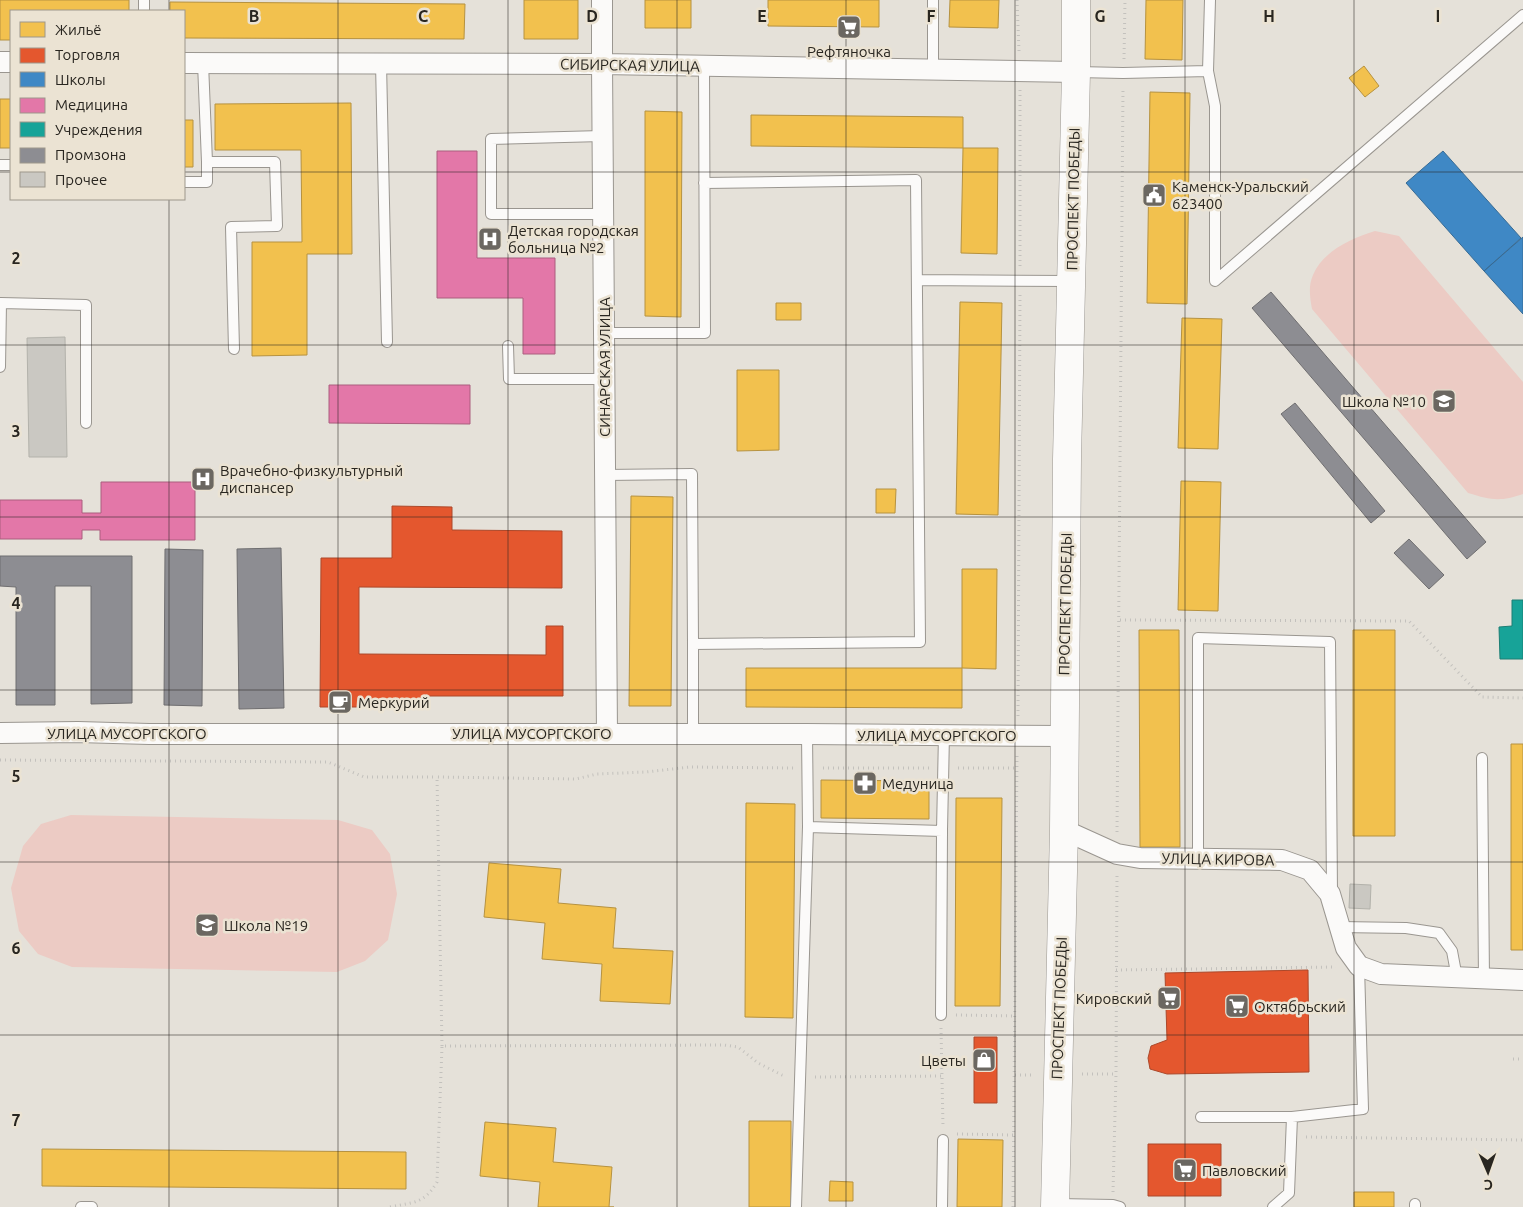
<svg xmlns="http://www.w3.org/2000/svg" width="1523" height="1207" viewBox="0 0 1523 1207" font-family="Ubuntu,sans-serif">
<rect width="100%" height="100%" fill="#e5e1d9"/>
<path fill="#eccbc4" d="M1375 231 1399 236 1523 382V494C1500 502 1491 500 1468 493L1312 309C1310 298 1308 286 1313 275 1323 251 1352 238 1375 231Z
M71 815 338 820 372 830 390 854 397 894 388 940 365 961 337 972 72 967 38 954 19 931 11 888 23 846 41 824Z"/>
<path fill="#f2c14e" stroke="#b69240" d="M0 0H129V11H11V40H0Z
M524 0H578V39H524Z
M645 0H691V28H645Z
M768 0H879V27L768 26Z
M950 0H999L998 28 949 27Z
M1146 0H1183L1182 60 1145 59Z
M170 2 465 4 464 39 184 38V11H170Z
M1364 66 1379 86 1365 97 1349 78Z
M1150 92 1190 93 1187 304 1147 303Z
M0 99H11V148H0Z
M351 103 352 254H307V355L252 356V242H302L301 150H215V104Z
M645 111 682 112 681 317 645 316Z
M751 115 963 117V148L751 146Z
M184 120H193V167H184Z
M963 148H998L997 254 961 253Z
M960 302 1002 303 998 515 956 514Z
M776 303H801V320H776Z
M1182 318 1222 319 1218 449 1178 448Z
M737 370H779V450L737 451Z
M1181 481 1221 482 1218 611 1178 610Z
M876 489H896L895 513H876Z
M631 496 673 497 671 706H629Z
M962 569H997L996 669 962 668Z
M1139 630H1179L1180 847H1140Z
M1353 630H1395V836H1353Z
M746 668H962V708L746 707Z
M1511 744H1523V950H1511Z
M821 780 929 781V819L821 818Z
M956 798H1002L1000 1006H955Z
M746 803 795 804 793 1018 745 1017Z
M489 863 561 869 558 903 616 908 613 948 673 951 670 1004 600 1001 602 964 542 959 545 923 484 917Z
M749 1121H791V1207H749Z
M485 1122 556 1128 553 1162 612 1167 609 1207H614H538L540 1182 480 1176Z
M958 1139 1003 1140 1002 1207H957Z
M42 1149 406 1152V1189L42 1186Z
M830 1181 853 1182V1201H829Z
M1354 1192H1394V1207H1354Z"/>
<path fill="#e4572e" stroke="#ac482a" d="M392 506 452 507V530L562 531V588L359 587V654L546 655V626H563V696H422V707H320L321 558H392Z
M1308 970 1309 1072 1167 1074 1150 1069 1148 1058 1151 1046 1167 1040 1165 973Z
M974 1037H997V1103H974Z
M1148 1144H1221V1196H1148Z"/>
<path fill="#3f88c5" stroke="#386b94" d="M1443 151 1521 238 1484 271 1406 183Z
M1523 237V314L1484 271Z"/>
<path fill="#e377a8" stroke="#ab5f7f" d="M437 151H477V258H555V354H523V298H437Z
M329 385H470V424L329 423Z
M101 482H195V540H100V530H82V539H0V500H82V513H101Z"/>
<path fill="#17a398" stroke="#1c7e74" d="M1512 600H1523V659H1500L1499 627 1512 626Z"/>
<path fill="#8d8d92" stroke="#6f6e70" d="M1271 292 1486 542 1467 559 1252 308Z
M1295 403 1385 511 1371 523 1281 414Z
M1409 539 1444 575 1429 589 1394 553Z
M281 548 284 708 239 709 237 549Z
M165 549 203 550 202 706 164 705Z
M0 556H132V703L91 704V586H55V705H16V587L0 586Z"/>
<path fill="#cac8c2" stroke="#b3b2ab" d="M65 337 67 457H29L27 338Z
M1350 884 1371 885 1370 909 1349 908Z"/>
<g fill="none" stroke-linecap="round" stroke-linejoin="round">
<g stroke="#9a9690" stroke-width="12">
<path id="lane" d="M144 11V0
M203 63 207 162H275L277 226 231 227 234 349
M381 63 387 342
M933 70V0
M1208 71 1215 106V281L1523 15
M1077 72 1123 73 1208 71 1210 0
M602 136 491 139V214H603
M0 165H11
M184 182H207V162
M917 280 1071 281
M604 333H705L704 66
M508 346 509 379H604
M0 367 1 303 86 305V423
M605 475 692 474 693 644 920 642 916 180 704 183
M693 644V734
M1482 758 1484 979
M808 827 942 831 944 734
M1198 859V638L1330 642 1332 893
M1339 927 1406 928 1439 933 1452 951 1457 978
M941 1015 942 831
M1201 1117H1292
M1057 1204 1113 1205 1120 1207
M1415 1204V1207
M81 1207H92
M796 1207 808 827 807 734
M942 1207 943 1140
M1273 1207 1289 1193 1292 1117 1363 1109 1359 966"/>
</g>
<g stroke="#9a9690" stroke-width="22">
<path id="street" d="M602 0V64L607 733
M0 62H11
M184 63 602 64 1076 72
M0 733 78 732 149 734H807L1064 736
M1064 830 1117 854 1140 858 1282 860 1310 870 1330 894 1346 948 1359 966 1381 974 1523 980"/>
</g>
<g stroke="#9a9690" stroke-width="29">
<path id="secondary" d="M1055 1207 1064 830 1067 459 1076 72V0"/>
</g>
<path stroke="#c3c1bd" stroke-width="3" stroke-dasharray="1 4" stroke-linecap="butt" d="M1017 0 1019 51
M1124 59 1125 0
M1020 266V90
M1120 620 1409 621 1482 697 1523 698
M1018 716 1020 295
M0 760 328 762 364 777H437
M823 768H929
M958 768H1017
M1117 832 1123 88
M1116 970 1336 967
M956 1015 1015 1016
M941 1028 943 1127
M442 1046 437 777 576 779 597 774 646 772 690 767 794 768
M1513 1059H1523
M1082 1074H1116
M1015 1075H1035
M815 1077 942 1076
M957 1134 1014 1135
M1306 1137 1523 1140
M1113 1192 1116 1074 1117 873
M390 1207C414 1202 424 1204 437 1182L442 1046 724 1045 738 1047 758 1063 782 1075 786 1076
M1013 1207 1017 755"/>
<use href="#lane" stroke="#fbfaf9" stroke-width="10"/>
<use href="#street" stroke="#fbfaf9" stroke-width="20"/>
<use href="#secondary" stroke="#fbfaf9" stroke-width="28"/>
</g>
<path fill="none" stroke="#292620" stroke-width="1" stroke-opacity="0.55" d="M169 0V11M338 0V1207M508 0V1207M677 0V1207M846 0V1207M1015 0V1207M1185 0V1207M1354 0V1207M0 172H11M184 172H1523M169 199V1207M0 345H1523M0 517H1523M0 690H1523M0 862H1523M0 1035H1523"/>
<defs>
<g id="supermarket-square" transform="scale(1.25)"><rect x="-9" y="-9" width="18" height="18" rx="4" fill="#6b6761" stroke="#ebe3d3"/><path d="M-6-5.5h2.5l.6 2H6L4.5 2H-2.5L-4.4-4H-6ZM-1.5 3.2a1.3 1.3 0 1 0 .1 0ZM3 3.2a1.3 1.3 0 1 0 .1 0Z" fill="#fff"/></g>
<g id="civic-square" transform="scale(1.25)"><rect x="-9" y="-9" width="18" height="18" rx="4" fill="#6b6761" stroke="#ebe3d3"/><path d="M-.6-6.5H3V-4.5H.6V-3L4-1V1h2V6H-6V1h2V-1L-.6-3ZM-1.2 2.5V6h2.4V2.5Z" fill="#fff"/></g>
<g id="hospital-square" transform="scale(1.25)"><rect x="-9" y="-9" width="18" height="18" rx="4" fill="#6b6761" stroke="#ebe3d3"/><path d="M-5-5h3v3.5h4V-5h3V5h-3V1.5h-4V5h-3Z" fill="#fff"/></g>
<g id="school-square" transform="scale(1.25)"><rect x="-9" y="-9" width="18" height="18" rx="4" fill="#6b6761" stroke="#ebe3d3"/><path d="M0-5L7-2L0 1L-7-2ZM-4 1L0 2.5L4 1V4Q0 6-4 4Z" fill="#fff"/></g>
<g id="cafe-square" transform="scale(1.25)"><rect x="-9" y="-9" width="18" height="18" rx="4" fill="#6b6761" stroke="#ebe3d3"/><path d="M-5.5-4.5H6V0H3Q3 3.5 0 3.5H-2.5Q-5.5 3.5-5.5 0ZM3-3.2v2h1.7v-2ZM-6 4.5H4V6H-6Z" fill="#fff"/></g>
<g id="pharmacy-square" transform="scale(1.25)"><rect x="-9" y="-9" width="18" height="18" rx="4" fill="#6b6761" stroke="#ebe3d3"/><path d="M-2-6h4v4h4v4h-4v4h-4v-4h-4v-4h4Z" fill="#fff"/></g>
<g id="shop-square" transform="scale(1.25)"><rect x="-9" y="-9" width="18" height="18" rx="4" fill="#6b6761" stroke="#ebe3d3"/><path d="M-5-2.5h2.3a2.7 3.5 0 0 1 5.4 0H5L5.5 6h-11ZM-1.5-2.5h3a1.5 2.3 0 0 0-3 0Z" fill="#fff"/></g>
</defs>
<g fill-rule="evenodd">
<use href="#supermarket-square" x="849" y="27"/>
<use href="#civic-square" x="1154" y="195"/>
<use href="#hospital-square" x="490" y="239"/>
<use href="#school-square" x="1444" y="401"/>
<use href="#hospital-square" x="203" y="479"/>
<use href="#cafe-square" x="340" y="702"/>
<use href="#pharmacy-square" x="865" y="783"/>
<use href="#school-square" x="207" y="925"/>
<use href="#supermarket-square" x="1169" y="998"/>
<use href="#supermarket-square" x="1237" y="1006"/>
<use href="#shop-square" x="984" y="1060"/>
<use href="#supermarket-square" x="1185" y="1170"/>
</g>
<g text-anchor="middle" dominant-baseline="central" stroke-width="5" stroke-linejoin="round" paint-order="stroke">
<g font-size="15" fill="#292620" stroke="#ebe3d3" text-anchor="start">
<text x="849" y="51" text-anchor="middle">Рефтяночка</text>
<text x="1172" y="186">Каменск-Уральский<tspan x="1172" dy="17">623400</tspan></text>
<text x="508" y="230">Детская городская<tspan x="508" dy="17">больница №2</tspan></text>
<text x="1426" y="401" text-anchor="end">Школа №10</text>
<text x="220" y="470">Врачебно-физкультурный<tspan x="220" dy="17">диспансер</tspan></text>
<text x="358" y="702">Меркурий</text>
<text x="882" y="783">Медуница</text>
<text x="224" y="925">Школа №19</text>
<text x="1152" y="998" text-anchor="end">Кировский</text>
<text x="1254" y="1006">Октябрьский</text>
<text x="966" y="1060" text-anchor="end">Цветы</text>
<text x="1202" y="1170">Павловский</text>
</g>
<g font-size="15" fill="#292620" stroke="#ebe3d3">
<text transform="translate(630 65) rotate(1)">СИБИРСКАЯ УЛИЦА</text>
<text transform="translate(1073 199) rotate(-89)">ПРОСПЕКТ ПОБЕДЫ</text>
<text transform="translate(604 367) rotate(-90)">СИНАРСКАЯ УЛИЦА</text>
<text transform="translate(1065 604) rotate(-89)">ПРОСПЕКТ ПОБЕДЫ</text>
<text x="127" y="733">УЛИЦА МУСОРГСКОГО</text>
<text x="532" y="733">УЛИЦА МУСОРГСКОГО</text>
<text x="937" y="735">УЛИЦА МУСОРГСКОГО</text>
<text transform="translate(1218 859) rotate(1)">УЛИЦА КИРОВА</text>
<text transform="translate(1059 1008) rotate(-88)">ПРОСПЕКТ ПОБЕДЫ</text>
</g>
</g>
<g font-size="16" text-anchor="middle" font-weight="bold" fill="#292620" stroke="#ebe3d3" stroke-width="5" stroke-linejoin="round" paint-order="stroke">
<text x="254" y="22">B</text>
<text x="423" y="22">C</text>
<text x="592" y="22">D</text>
<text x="762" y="22">E</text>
<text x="931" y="22">F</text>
<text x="1100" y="22">G</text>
<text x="1269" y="22">H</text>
<text x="1438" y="22">I</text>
<text x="16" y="264">2</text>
<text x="16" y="437">3</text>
<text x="16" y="609">4</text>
<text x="16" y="782">5</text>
<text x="16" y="954">6</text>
<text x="16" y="1126">7</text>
</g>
<rect x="10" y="10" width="175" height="190" fill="#ebe3d3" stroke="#9d978b"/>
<rect x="20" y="22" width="25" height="15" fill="#f2c14e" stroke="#9d978b"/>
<text x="55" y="35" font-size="15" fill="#292620">Жильё</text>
<rect x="20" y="48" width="25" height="15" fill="#e4572e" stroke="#9d978b"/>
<text x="55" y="60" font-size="15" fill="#292620">Торговля</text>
<rect x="20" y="72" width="25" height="15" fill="#3f88c5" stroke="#9d978b"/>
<text x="55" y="85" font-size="15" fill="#292620">Школы</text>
<rect x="20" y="98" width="25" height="15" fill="#e377a8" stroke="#9d978b"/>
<text x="55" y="110" font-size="15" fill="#292620">Медицина</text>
<rect x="20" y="122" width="25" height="15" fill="#17a398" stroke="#9d978b"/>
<text x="55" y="135" font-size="15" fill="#292620">Учреждения</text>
<rect x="20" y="148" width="25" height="15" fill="#8d8d92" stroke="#9d978b"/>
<text x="55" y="160" font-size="15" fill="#292620">Промзона</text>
<rect x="20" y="172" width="25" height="15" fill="#cac8c2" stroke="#9d978b"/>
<text x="55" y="185" font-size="15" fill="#292620">Прочее</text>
<g transform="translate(1488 1172) rotate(178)" stroke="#ebe3d3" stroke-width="4" paint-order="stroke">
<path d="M0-4L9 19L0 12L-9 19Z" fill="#292620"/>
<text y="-8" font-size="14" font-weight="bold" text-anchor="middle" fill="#292620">С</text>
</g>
</svg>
